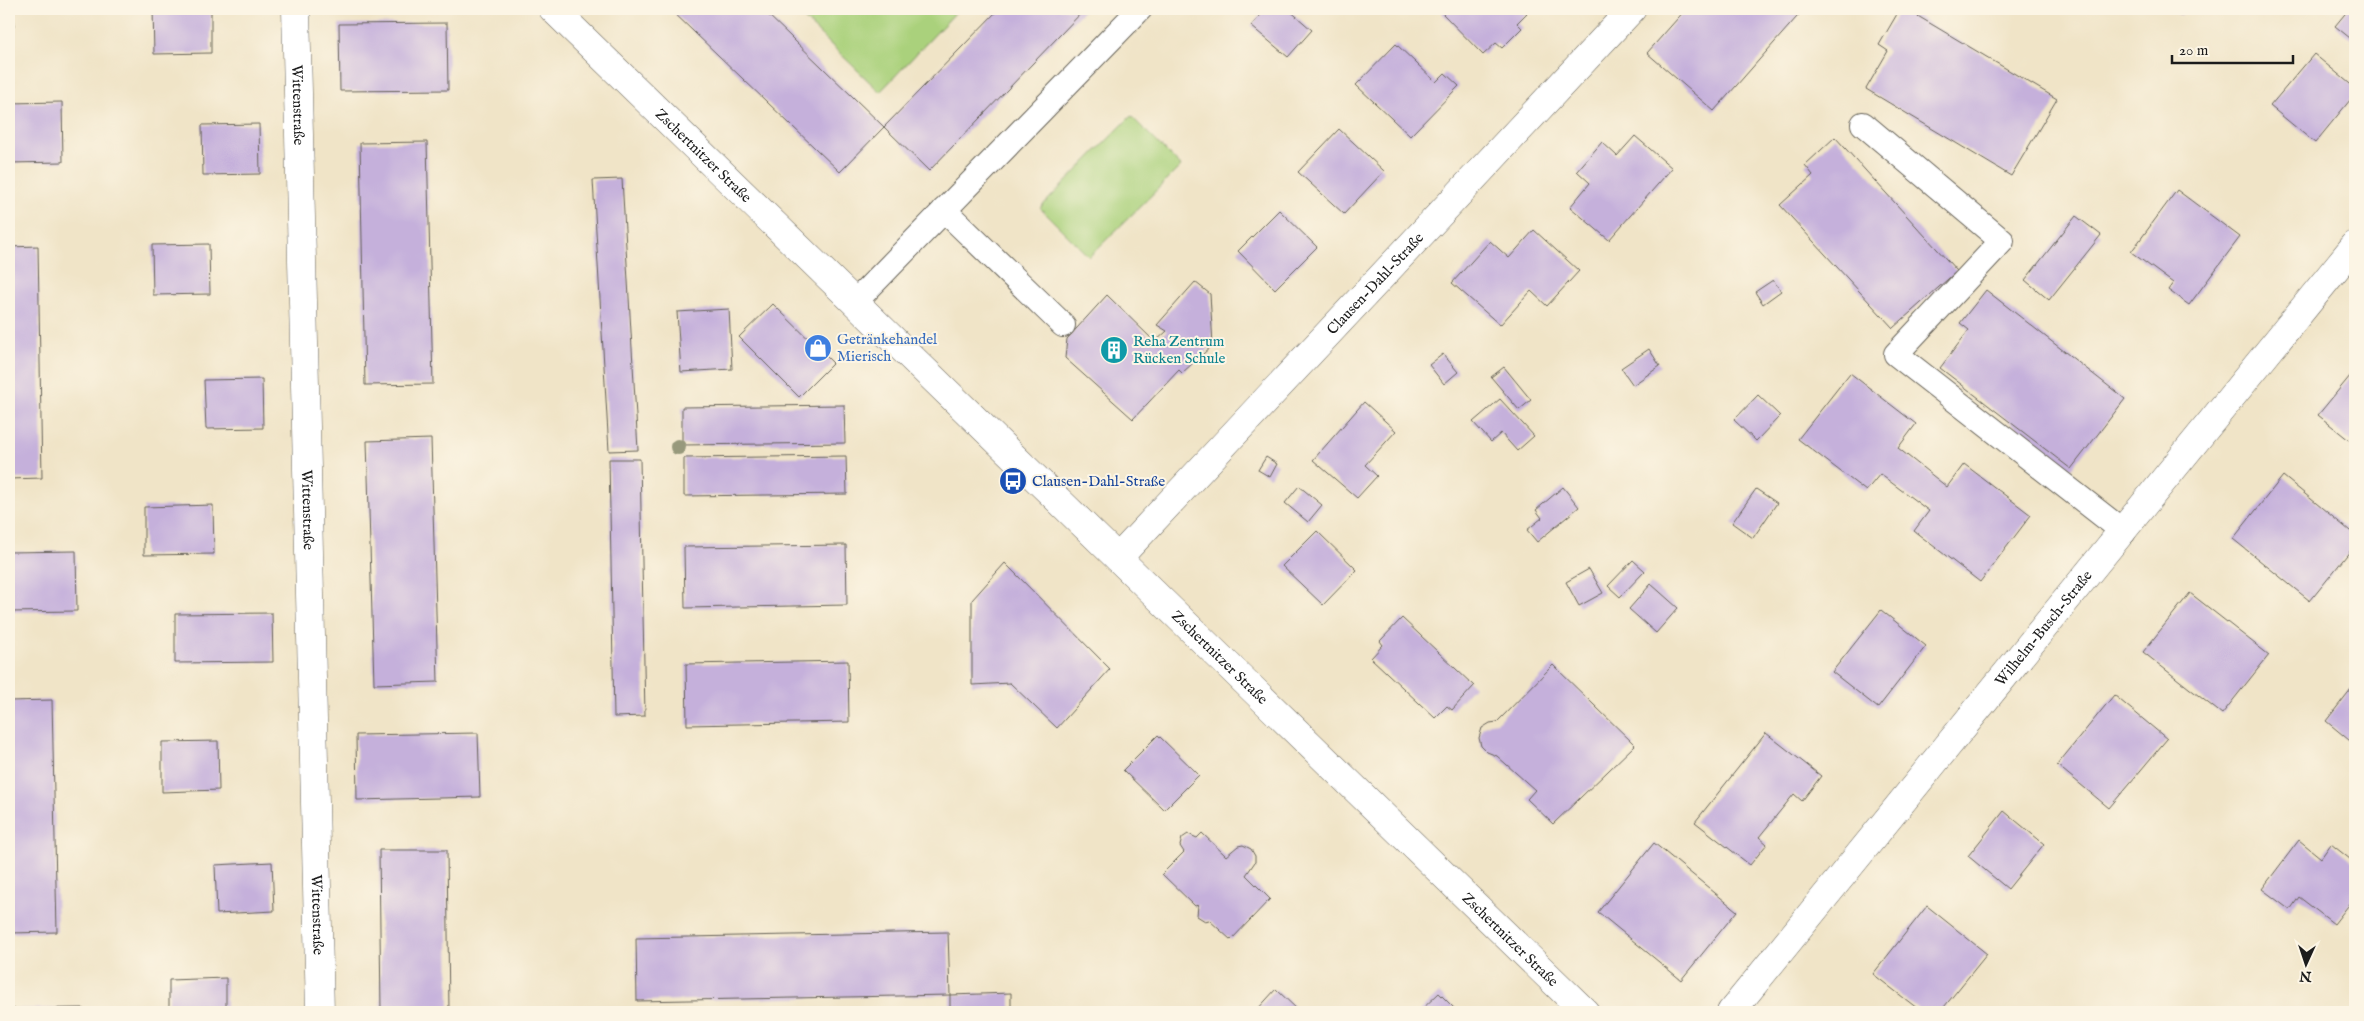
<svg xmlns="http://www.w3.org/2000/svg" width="2364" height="1021" viewBox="0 0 2364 1021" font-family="'IM FELL English',serif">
<rect width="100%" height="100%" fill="#fcf5e5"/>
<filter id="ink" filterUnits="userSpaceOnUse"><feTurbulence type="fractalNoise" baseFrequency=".02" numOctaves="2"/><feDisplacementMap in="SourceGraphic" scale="10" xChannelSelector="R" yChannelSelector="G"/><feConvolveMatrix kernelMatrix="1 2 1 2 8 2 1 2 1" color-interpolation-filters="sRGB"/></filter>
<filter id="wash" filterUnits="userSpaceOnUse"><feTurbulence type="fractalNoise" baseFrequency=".0096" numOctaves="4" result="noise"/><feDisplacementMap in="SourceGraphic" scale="20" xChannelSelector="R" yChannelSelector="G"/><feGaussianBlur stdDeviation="1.12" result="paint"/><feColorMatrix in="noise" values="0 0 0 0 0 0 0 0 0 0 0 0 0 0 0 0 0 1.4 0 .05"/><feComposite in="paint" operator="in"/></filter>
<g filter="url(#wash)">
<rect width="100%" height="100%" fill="#f0e4c7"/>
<path fill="#aad17b" stroke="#63764c" d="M794 9H959L880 92Z
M1131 116 1181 166 1089 257 1040 208Z"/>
<g id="blocks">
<path fill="#c5b0db" d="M9 9H13L14 27H9Z
M153 9H211V53L154 54Z
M670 9H762L884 127 840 172Z
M999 9H1085L929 171 884 127Z
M1266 9H1288L1312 30 1288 57 1251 26Z
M1447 9H1522L1527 13 1517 23 1522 28 1502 48 1496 43 1483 55 1442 13Z
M1686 9H1804L1714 111 1647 53Z
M1900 9H1906L2057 99 2011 176 1866 89 1888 51 1879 45Z
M2167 9H2185L2181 16Z
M2349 9H2355V42L2335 26Z
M447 23 448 90 340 91 339 24Z
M1396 44 1436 82 1445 73 1459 86 1410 136 1356 85Z
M2314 54 2355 88V94L2315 143 2270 106Z
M62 102 63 162 9 163V103Z
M259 124 260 174 203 175 202 125Z
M1339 129 1384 171 1344 214 1298 172Z
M1635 136 1672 168 1609 240 1570 207 1590 183 1577 171 1602 142 1617 156Z
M1835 137 1957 271 1893 328 1780 205 1813 175 1805 165Z
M427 142 433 384 365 385 360 143Z
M622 179 638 450 609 451 593 180Z
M2177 190 2240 237 2189 305 2168 290 2173 283 2131 252Z
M1279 210 1317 247 1275 289 1238 251Z
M2076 216 2101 235 2049 300 2025 280Z
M1534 230 1579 271 1547 306 1531 291 1500 325 1452 283 1490 241 1509 258Z
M209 244 210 294 153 295 152 245Z
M38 246 42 478 9 479V247Z
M1773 280 1781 291 1763 304 1755 292Z
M1195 282 1210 294 1213 345 1182 373 1179 370 1133 419 1065 358 1067 339 1107 295 1155 342 1167 331 1157 325Z
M1986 290 2125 399 2071 469 1940 368 1969 330 1960 323Z
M773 304 833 363 799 397 739 337Z
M729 309 732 369 681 372 677 312Z
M1649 349 1660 366 1633 385 1621 368Z
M1443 354 1458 372 1444 384 1429 365Z
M1504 367 1531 400 1519 410 1491 377Z
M2355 370V445L2318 415Z
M1850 373 1916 424 1898 448 1947 487 1964 464 2031 515 1980 582 1914 531 1929 511 1880 474 1866 491 1798 439Z
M262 379 263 428 206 429 204 380Z
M1758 395 1780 416 1756 441 1734 420Z
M1500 399 1534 436 1517 451 1501 433 1491 442 1473 422Z
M1364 402 1396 431 1365 465 1377 476 1357 498 1313 460Z
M844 405 845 443 682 445V407Z
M431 439 438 682 374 684 367 441Z
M846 456 847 494 684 496V458Z
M1266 457 1277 464 1270 477 1258 470Z
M609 459H640L645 716 614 717Z
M2283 476 2355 535V545L2310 601 2233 539Z
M1299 486 1322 505 1308 522 1285 503Z
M1563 487 1579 507 1537 542 1527 530 1542 518 1536 510Z
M1756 489 1777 503 1753 538 1732 523Z
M213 505 214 554 144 555V507Z
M1317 531 1357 570 1323 605 1282 566Z
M846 545 847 605 685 608 684 547Z
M76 551 77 611 9 612V552Z
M1633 560 1645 571 1620 597 1608 586Z
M1005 563 1110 669 1057 728 1010 683 972 685V600Z
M1589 569 1603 593 1579 606 1566 582Z
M1651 584 1678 608 1656 633 1629 609Z
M2190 593 2269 655 2222 714 2143 652Z
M1881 610 1926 646 1878 708 1832 672Z
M272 613 273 662 175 663V614Z
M1402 618 1474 686 1452 710 1447 706 1435 718 1371 658 1383 645 1380 641Z
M848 661 849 722 687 725 686 664Z
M1553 665 1635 745 1553 824 1527 799 1535 790 1497 756 1487 752 1481 746 1479 738 1482 728 1490 723 1497 722Z
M2355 684V745L2326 721Z
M2114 695 2167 739 2109 808 2057 765Z
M52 700 57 932 9 933V701Z
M478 733 480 797 357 800 356 735Z
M1766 733 1821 776 1802 801 1794 794 1759 837 1767 844 1750 865 1695 822Z
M1158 735 1199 775 1164 810 1123 770Z
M218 741 219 790 162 792V742Z
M2004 811 2044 844 2008 889 1968 856Z
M1202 833 1226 856 1238 846 1243 845 1251 849 1255 856V862L1246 875 1270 899 1231 940 1209 920 1205 921 1197 916 1198 905 1195 906 1162 874 1184 852 1180 846 1182 838 1188 834 1197 838Z
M2299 840 2321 858 2331 844 2355 863V897L2334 924 2299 897 2290 910 2262 889Z
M1654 843 1737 911 1681 980 1598 912Z
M379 850H447L449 1012H381Z
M272 862 274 911 217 914 215 865Z
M1927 906 1987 954 1940 1012H1922L1873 974Z
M948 932 950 995 1011 993V1012H950V995L637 1001 636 938Z
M226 978V1012H169V980Z
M1276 989 1300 1012H1255Z
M1439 993 1458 1012H1419Z
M83 1008V1012H9V1009Z"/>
</g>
</g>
<g filter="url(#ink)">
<use href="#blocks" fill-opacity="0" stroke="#666258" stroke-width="1"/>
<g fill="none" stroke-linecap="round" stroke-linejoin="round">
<g stroke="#666258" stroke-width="26">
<path id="service" d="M1863 124 2002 241 1896 354 2124 532
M944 210 1063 325
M855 302 1140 9"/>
</g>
<g stroke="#666258" stroke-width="29">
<g id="minor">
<path id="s1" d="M296 9 320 1012"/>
<path id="s2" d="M553 9 1585 1012"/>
<path id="s3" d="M1118 558 1632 9"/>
<path id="s4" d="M1731 1012 2355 245"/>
</g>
</g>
<use href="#service" stroke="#fff" stroke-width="24"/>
<use href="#minor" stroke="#fff" stroke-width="28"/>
</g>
<circle fill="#97997b" cx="678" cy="447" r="8"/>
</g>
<defs>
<g id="shop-disc" transform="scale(1.4375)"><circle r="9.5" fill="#3f7fe0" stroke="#fcf5e5"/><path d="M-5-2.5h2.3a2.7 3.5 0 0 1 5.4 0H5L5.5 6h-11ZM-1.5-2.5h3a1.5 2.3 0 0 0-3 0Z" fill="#fff"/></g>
<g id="building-disc" transform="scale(1.4375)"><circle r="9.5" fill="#0f9aa8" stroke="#fcf5e5"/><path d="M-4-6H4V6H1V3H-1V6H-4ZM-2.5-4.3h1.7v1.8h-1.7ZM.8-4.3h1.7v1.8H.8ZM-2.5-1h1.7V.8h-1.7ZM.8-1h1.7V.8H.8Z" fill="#fff"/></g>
<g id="bus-disc" transform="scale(1.4375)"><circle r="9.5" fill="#1a4fb4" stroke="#fcf5e5"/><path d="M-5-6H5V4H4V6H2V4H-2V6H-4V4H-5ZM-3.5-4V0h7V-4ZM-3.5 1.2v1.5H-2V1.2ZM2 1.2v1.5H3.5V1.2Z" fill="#fff"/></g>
</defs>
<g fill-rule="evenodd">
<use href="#shop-disc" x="818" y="348"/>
<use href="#building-disc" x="1114" y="350"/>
<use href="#bus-disc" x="1013" y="481"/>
</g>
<g text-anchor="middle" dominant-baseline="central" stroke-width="4" stroke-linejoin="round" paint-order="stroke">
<g font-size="15" fill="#1c1c1c" stroke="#fcf5e5">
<text stroke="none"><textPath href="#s1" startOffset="96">Wittenstraße</textPath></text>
<text stroke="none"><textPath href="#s2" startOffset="210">Zschertnitzer Straße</textPath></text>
<text stroke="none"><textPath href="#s3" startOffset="376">Clausen-Dahl-Straße</textPath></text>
<text stroke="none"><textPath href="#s1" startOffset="501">Wittenstraße</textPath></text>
<text stroke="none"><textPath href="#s4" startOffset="495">Wilhelm-Busch-Straße</textPath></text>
<text stroke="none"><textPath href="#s2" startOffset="930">Zschertnitzer Straße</textPath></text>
<text stroke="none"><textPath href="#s1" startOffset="906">Wittenstraße</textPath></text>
<text stroke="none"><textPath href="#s2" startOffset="1335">Zschertnitzer Straße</textPath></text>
</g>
<g font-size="15" fill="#366cbe" stroke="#fcf5e5" text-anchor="start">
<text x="837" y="339">Getränkehandel<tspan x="837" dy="17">Mierisch</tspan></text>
</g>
<g font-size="15" fill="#0d838f" stroke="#fcf5e5" text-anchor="start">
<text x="1133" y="341">Reha Zentrum<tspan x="1133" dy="17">Rücken Schule</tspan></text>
</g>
<g font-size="15" fill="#164399" stroke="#fcf5e5" text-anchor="start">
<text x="1032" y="481">Clausen-Dahl-Straße</text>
</g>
</g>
<rect width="2364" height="1021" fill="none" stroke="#fcf5e5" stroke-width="30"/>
<g transform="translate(2306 964) rotate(183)" stroke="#fcf5e5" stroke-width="4" paint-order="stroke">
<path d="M0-4L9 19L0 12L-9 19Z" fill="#1c1c1c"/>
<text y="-8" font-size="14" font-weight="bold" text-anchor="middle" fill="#1c1c1c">N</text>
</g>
<path d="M2172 55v8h121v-8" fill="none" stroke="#1c1c1c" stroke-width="2.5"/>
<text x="2179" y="55" font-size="15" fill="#1c1c1c" stroke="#fcf5e5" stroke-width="4" paint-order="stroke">20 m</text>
</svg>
